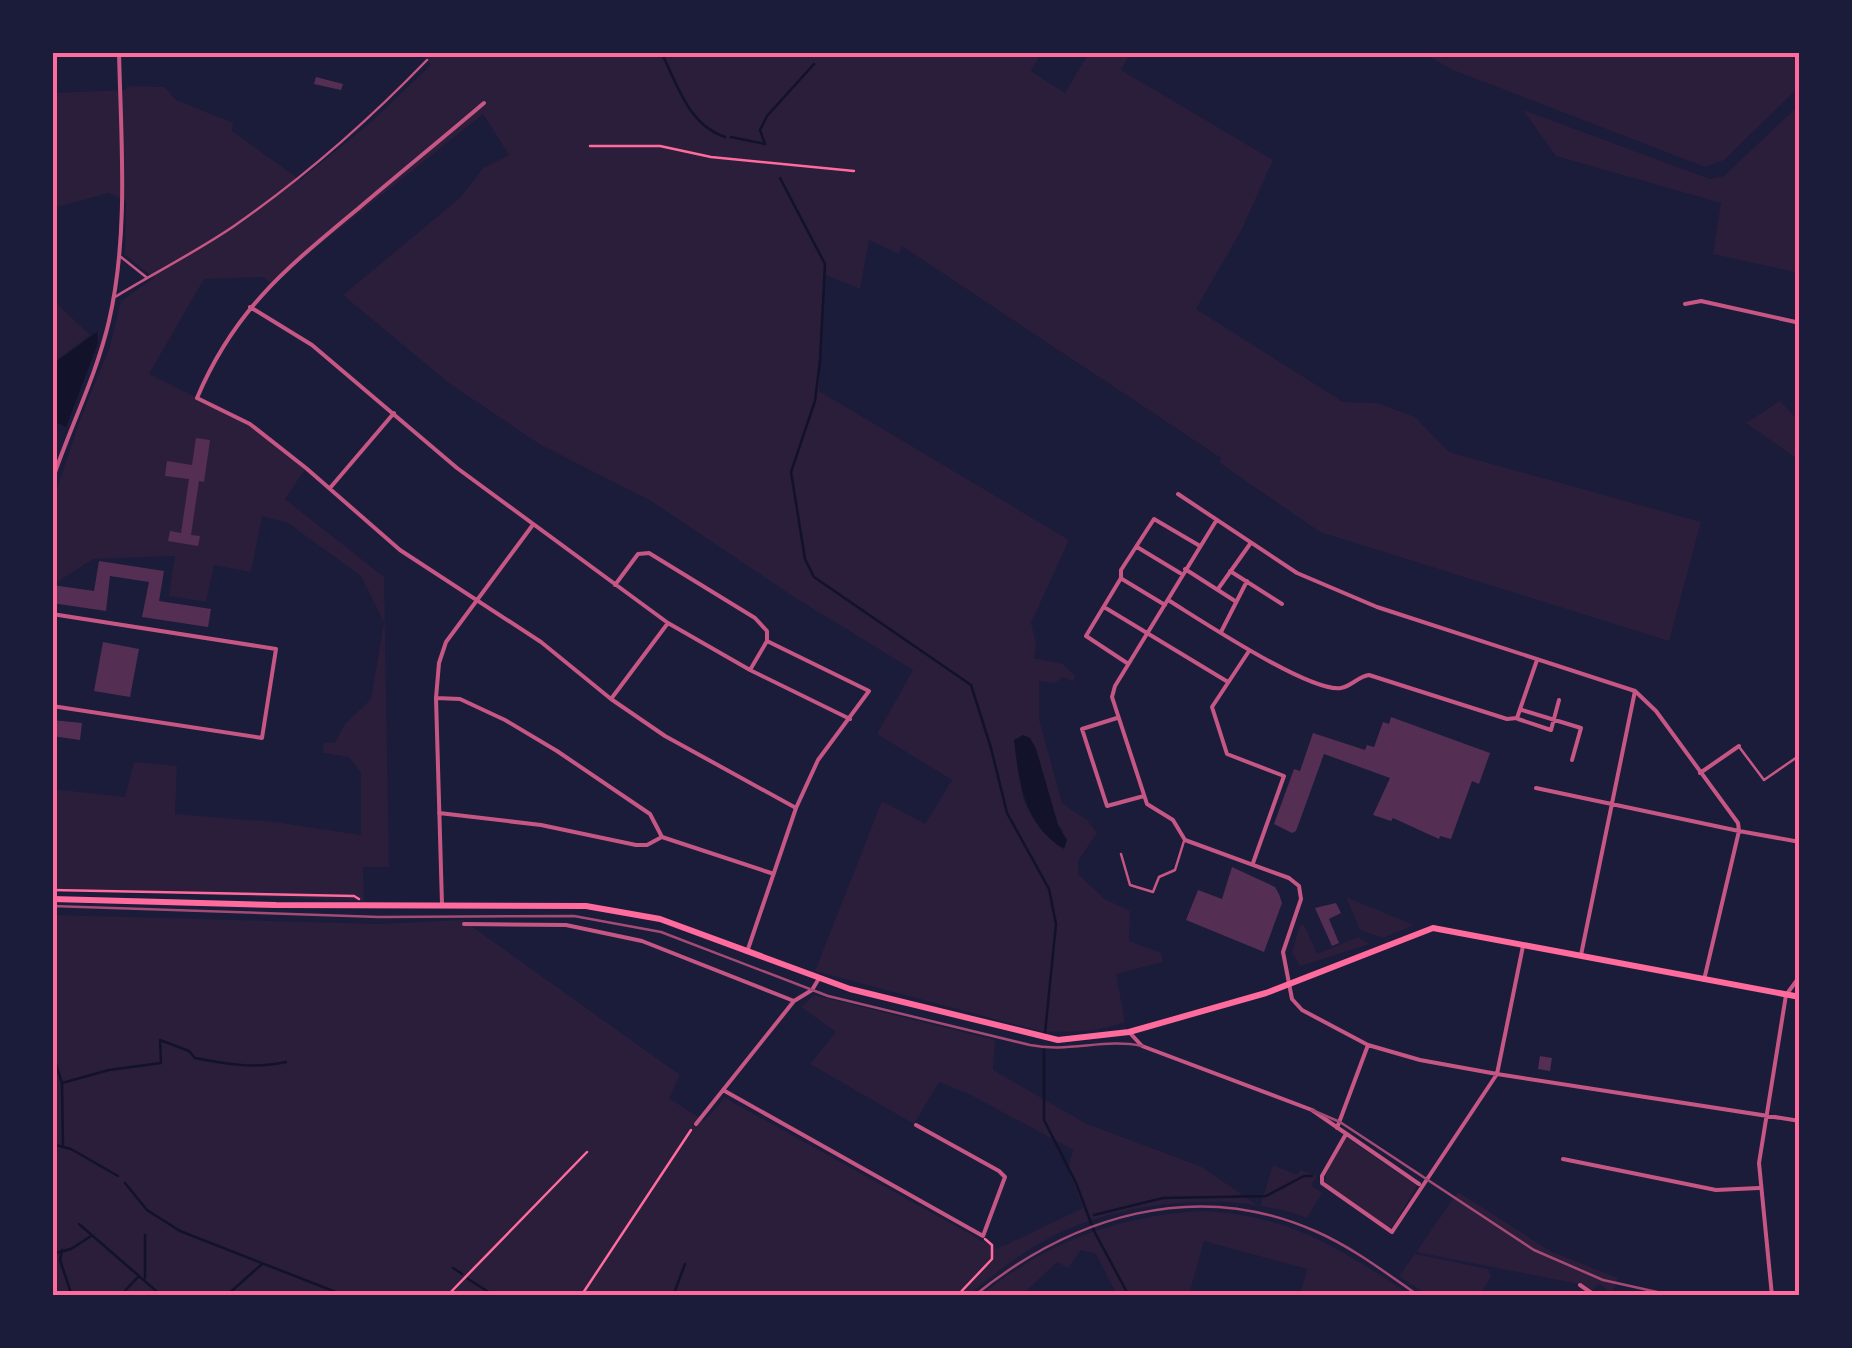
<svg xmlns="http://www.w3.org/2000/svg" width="1852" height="1348" viewBox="0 0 1852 1348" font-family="'Sofia Sans Condensed',sans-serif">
<rect width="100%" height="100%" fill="#1b1b3a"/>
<path fill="#2a1e3b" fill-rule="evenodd" d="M1131 52 1121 70 1273 160 1242 229 1196 309 1343 402 1377 403 1415 417 1449 452 1701 522 1669 641 1320 532 1220 463 1221 458 902 246 899 254 869 240 860 289 824 274 819 391 1069 540 1031 623 1036 644 1034 658 1063 664 1075 676 1073 681 1063 677 1055 683 1039 681V719L1062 803 1087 820 1097 833 1078 861V874L1105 899 1130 911 1129 941 1161 953 1163 962 1116 974 1125 1022C1097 1032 1069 1033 1040 1031L815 971 882 801 925 824 952 780 877 734 913 670 794 597 651 501 541 445 450 384 343 295 461 197 483 168 509 155 483 114 272 283 263 277 204 279 149 374 250 424 306 468 285 499 384 577 389 867H363L364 901 53 889V789L125 797 134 762 177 766 175 814 275 822 361 835V773L349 757 323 753 324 743H335L345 724 371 699 384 622 361 576 288 523 262 516 251 572 214 565 206 602 169 596 175 556 93 559 59 581 53 580 52 504 80 420 109 349 121 301 154 278 125 255 126 201 108 193 53 208V93L126 90 127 86 165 87 176 100 233 123 232 131 300 180 370 123 431 65 421 53H1041L1031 71 1065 93 1089 53ZM1036 749 1058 825 1064 831 1037 823C1015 790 1017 783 1036 749Z
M1422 53H1799V87L1724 160 1705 167 1453 70Z
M1799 105V273L1713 254 1721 203 1556 156 1523 110 1710 179 1724 176Z
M53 300 90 335 53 363H52Z
M1780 401 1799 421V460L1746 423Z
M1346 897 1414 925 1383 938 1360 930Z
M53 915 379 924 463 920 680 1075 669 1098 704 1121 725 1098 997 1249 1083 1208 1068 1168 1073 1150 969 1094 939 1082 914 1124 810 1064 836 1032 801 1007 814 995 995 1040 993 1070 1087 1124 1202 1167 1260 1207 1273 1165 1297 1175 1301 1170 1317 1176 1311 1185 1322 1193 1307 1218C1234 1190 1128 1200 1057 1234 1024 1250 996 1273 968 1295L53 1296Z
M1300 925H1304L1317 954 1358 937 1370 944 1300 966 1292 952Z
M1346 1137 1417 1186 1391 1229 1326 1184 1325 1176Z
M1458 1192 1550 1251 1618 1278 1612 1293 1599 1284 1593 1290 1584 1285 1416 1252Z
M1201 1211C1289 1214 1340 1249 1411 1295H1300L1307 1269 1204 1241 1189 1295H1117L1096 1254 1081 1250 1068 1268 1057 1262 1022 1295H981C1047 1242 1117 1216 1201 1211Z
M1415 1254 1488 1269 1491 1277 1480 1295H1427L1399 1276Z"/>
<path fill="#12122b" d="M97 332 98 343 66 427 53 421V364Z
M1023 735 1030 738 1036 749 1058 825 1067 840 1064 849C1024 825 1019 783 1014 740Z"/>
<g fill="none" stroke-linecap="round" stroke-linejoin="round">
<path stroke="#12122b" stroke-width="2.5" d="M661 52C678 85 688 125 725 137
M731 137 765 144 760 130 767 116 814 64
M780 178 825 264 820 361 815 401 791 472 805 559 814 577 971 685 991 748 1007 813 1049 889 1056 924 1045 1033
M1044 1050V1120L1076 1183 1094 1231 1129 1296
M52 1052 62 1083 63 1147
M62 1083 109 1070 161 1063 160 1040 189 1051 195 1058C226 1064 255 1069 286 1062
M52 1144 71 1149 118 1176
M125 1183 147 1210 180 1231 346 1296
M1094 1215 1163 1198 1266 1196 1304 1176H1312
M79 1224 162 1296
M145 1235V1278
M62 1250 60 1260 72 1296
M52 1254 71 1249 91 1236
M453 1268 462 1274
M468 1279 495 1296
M120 1296 139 1276
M226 1296 262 1264
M594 1296V1294
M673 1296 685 1264"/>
</g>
<path fill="#542f53" d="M316 77 343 84 341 90 314 84Z
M196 438 210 440 204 482 199 481 191 535 200 536 198 546 168 541 170 531 181 533 189 479 165 476 167 461 192 465Z
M99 561 164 571 159 601 211 609 208 627 142 617 149 582 110 576 106 611 52 603V585L94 591Z
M103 642 139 649 130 697 94 691Z
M1391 717 1490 753 1479 784 1472 781 1451 839 1440 836 1439 839 1393 818 1391 821 1373 815 1390 778 1324 754 1296 831 1292 833 1274 824 1294 769 1300 771 1313 733 1365 750 1367 745 1374 747 1383 722 1389 724Z
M52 720 82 723 80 740 52 736Z
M1232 867 1275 887 1279 894 1282 903 1264 952 1186 920 1198 890 1222 899Z
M1336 903 1341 913 1329 919 1339 943 1332 946 1315 908Z
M1540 1056 1552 1058 1550 1071 1538 1069Z"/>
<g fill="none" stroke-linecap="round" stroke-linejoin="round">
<path stroke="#ff6b9d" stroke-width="2.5" d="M590 146H660L711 157 854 171
M52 890 354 896 359 899
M447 1296 587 1152
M581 1296 691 1130
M957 1296 992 1259V1245L985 1239"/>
<path stroke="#c65784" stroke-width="2.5" d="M121 257 146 277
M115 297C154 273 196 252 234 226 303 178 368 121 427 60
M1740 748 1764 780 1800 755
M1121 854 1130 885 1153 892 1159 877 1175 870 1184 841"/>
<path stroke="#c65784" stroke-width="4" d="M484 103C443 138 401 172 360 207 288 267 235 308 197 398L250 424 306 468 400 550 541 642 611 699 665 736 796 808
M1685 304 1701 301 1800 323
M250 307 312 345 457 468 668 623 750 670 850 719
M52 481C70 427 96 377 109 321 129 234 121 141 119 52
M330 488 394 413
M1178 494 1297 573 1377 607 1635 691 1656 711 1738 823 1739 831 1800 842
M1216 521 1115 686 1112 697 1147 804 1173 820 1185 840 1289 878 1299 886 1301 899 1283 952 1292 999 1302 1010 1368 1045 1420 1060 1497 1074 1800 1121
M1137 547 1180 573
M1185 569 1235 601
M1230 571 1282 604
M1122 579 1165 605
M615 585 638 554 649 553 755 618 767 631V641L750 670
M1218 589 1250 544
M1168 600C1199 619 1310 693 1341 688 1352 686 1357 677 1369 675L1507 719 1517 718 1537 660
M1104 607 1228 682
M52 614 276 649 262 738 52 706
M1221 632 1247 581
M1249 651 1212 707 1227 754 1284 776 1253 863
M1127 663 1086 636 1121 578V570L1154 519 1200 546
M436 698 460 699 505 720 557 751 650 814 662 837
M611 699 668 623
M1522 710 1581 728 1572 760
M1117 718 1082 729 1107 806 1144 796
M1518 719 1551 730 1559 700
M1700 773 1739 746
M1536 788 1739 831 1704 980
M439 813 541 825 636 845H647L660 838
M662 837 771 873
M442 904 436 698 439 663 446 642 532 526
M464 924 566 925 642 941 794 1001
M747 952 796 808 818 760 869 691 767 641
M1581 955 1635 691
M1129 1032 1142 1046 1312 1110 1419 1184
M723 1090 983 1236 1005 1177 999 1171 916 1125
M696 1124 794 1001 812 990 818 980
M1337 1128 1368 1045
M1346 1134 1322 1176V1183L1392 1232 1497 1074 1523 946
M1563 1159 1716 1190 1759 1188
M1580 1285 1596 1296
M1772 1296 1759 1163 1786 995 1800 976"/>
<path stroke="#ff6b9d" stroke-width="6" d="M52 899 276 905 586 906 660 919 850 989 1058 1040 1129 1032 1266 993 1433 928 1800 997"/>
<path stroke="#a44b75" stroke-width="2.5" d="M52 906 379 917 574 916 661 932 828 996 1030 1045C1068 1053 1105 1038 1142 1046
M1312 1110 1340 1122 1534 1250 1603 1280 1675 1296"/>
<path stroke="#a44b75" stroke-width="2.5" d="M974 1296C1072 1216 1195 1178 1315 1231 1352 1247 1386 1273 1419 1296"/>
</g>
<rect width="1852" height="1348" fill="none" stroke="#1b1b3a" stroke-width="110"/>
<rect x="55" y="55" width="1742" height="1238" fill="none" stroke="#ff6b9d" stroke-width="4"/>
</svg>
